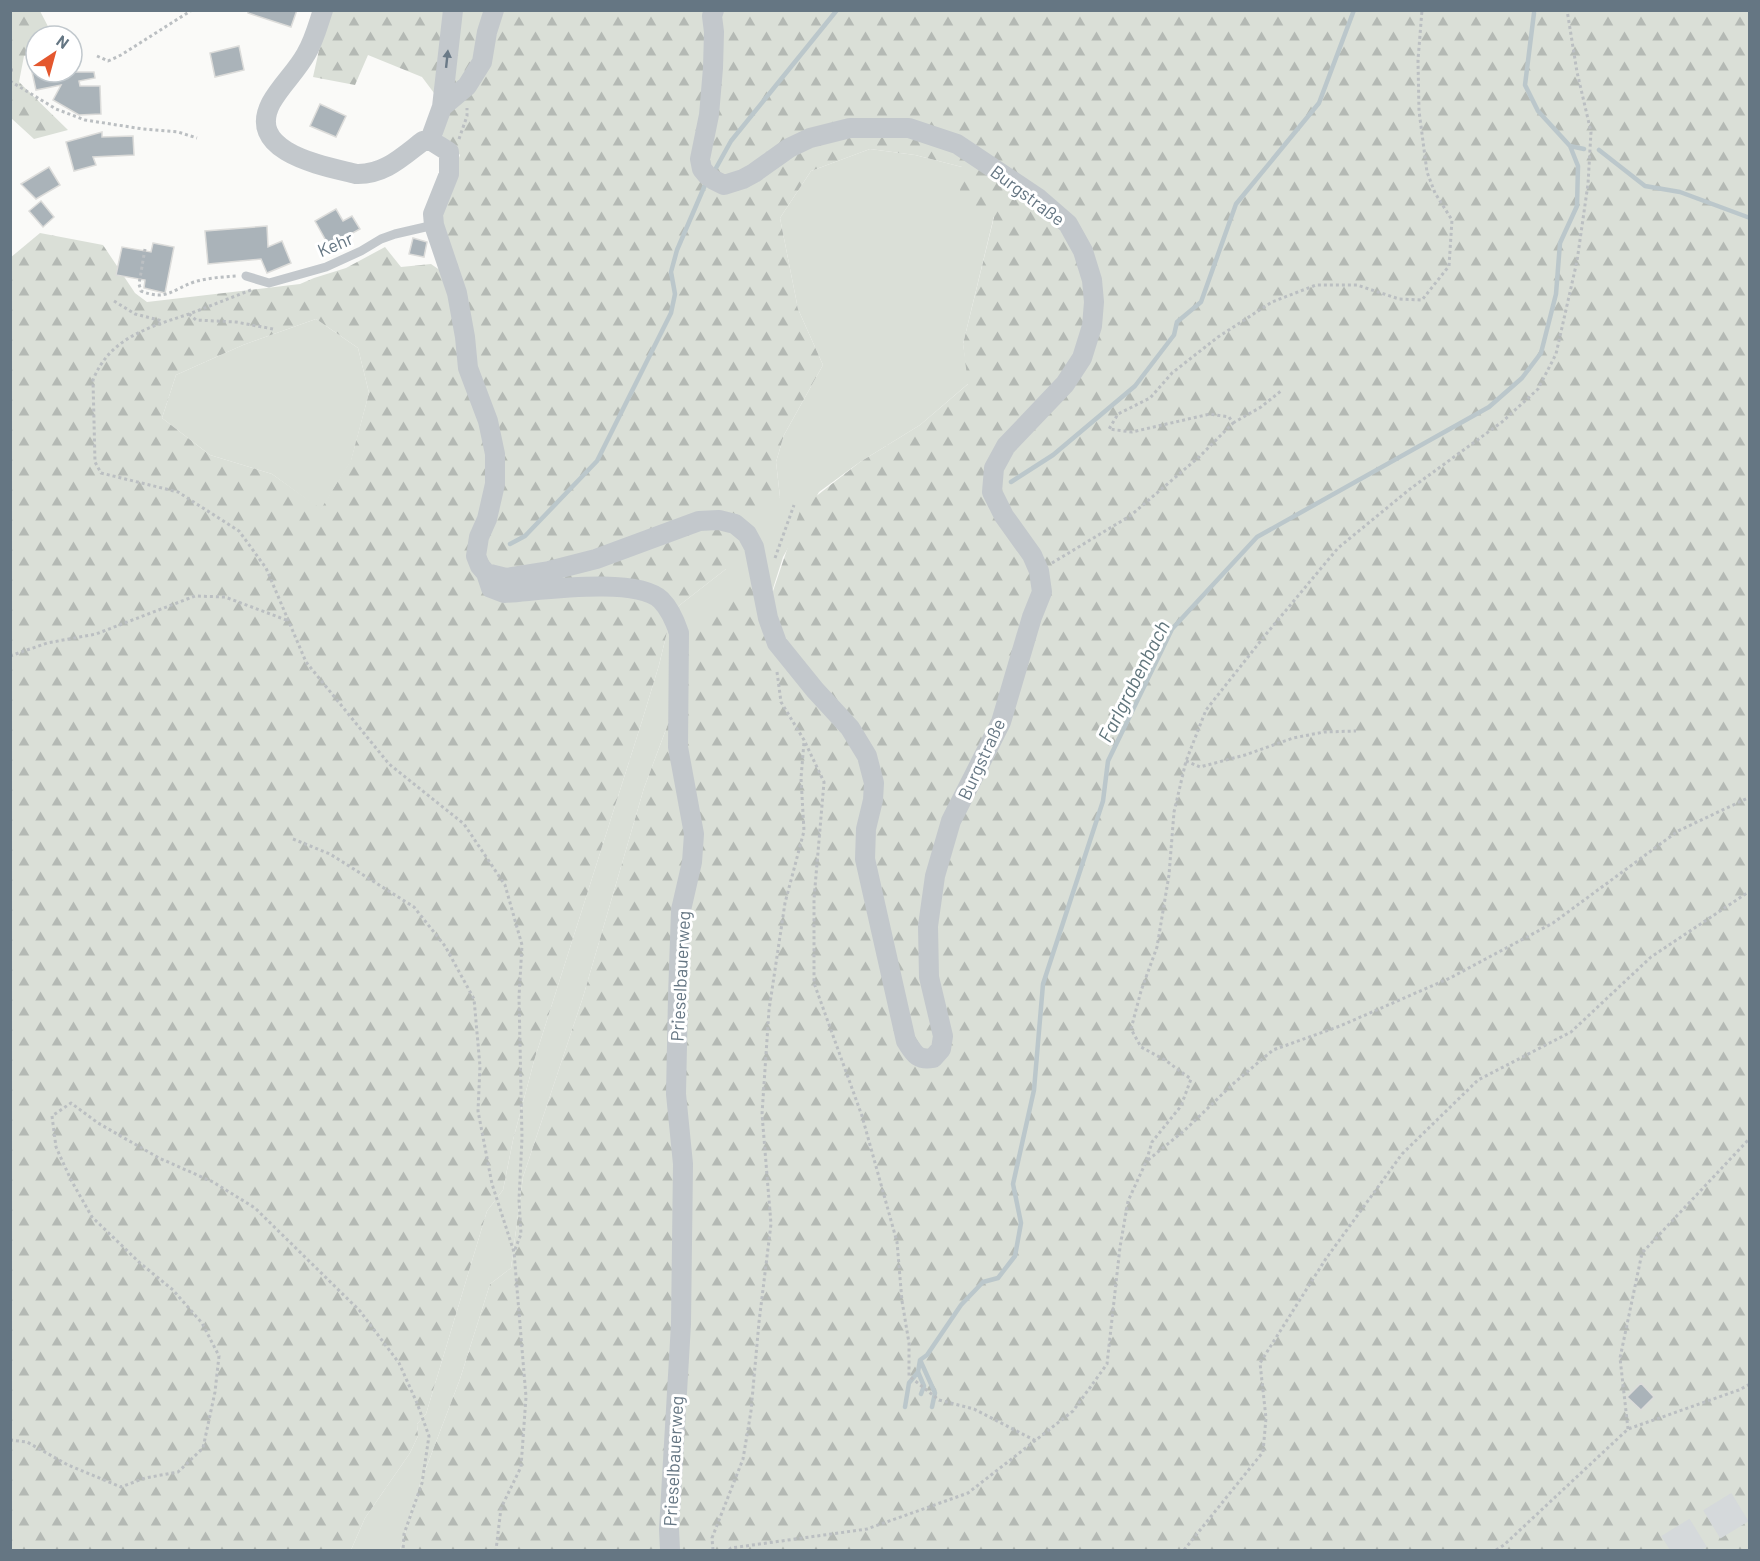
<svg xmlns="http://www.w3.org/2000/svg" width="1760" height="1561" viewBox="0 0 1760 1561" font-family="Barlow,sans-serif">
<defs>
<pattern id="forest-firs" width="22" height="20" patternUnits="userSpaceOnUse" patternTransform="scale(1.5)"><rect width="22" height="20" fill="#dadfd7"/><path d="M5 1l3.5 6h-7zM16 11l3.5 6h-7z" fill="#b4b9b4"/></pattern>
</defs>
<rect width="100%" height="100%" fill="#fafaf8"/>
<path fill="#dadfd7" d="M870 149 915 155 962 167 994 216 963 344 969 383 920 425 860 462 819 492 783 557 770 598 674 708 644 788 583 997 523 1177 511 1268 490 1284 460 1379 420 1484 400 1550H351L365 1518 410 1453 418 1436 417 1424 426 1414 487 1211 503 1190 513 1140 534 1061 642 721 659 665 670 620 676 608 726 569 729 513 780 497 776 462 784 435 823 365 798 309 780 218 811 171Z
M316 319 358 348 369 393 351 461 321 510 272 474 210 455 162 418 176 375 243 345Z"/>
<path fill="url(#forest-firs)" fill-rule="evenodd" d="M11 10 40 11 53 36H36V54L24 56 19 82 68 130 34 139 11 118Z
M328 10 1749 11V1550H400L420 1484 460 1379 490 1284 511 1268 523 1177 583 997 644 788 674 708 689 647 700 625 734 591 750 578 771 597 801 508 860 462 920 425 968 384 963 344 994 217 959 202 962 167 915 155 870 149 811 171 780 218 798 309 823 365 784 435 776 462 780 497C761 515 757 519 730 513L745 551 726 569 676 608 665 594 519 587 485 560 482 544 495 510 474 358 443 232 441 209 460 155 438 131 446 109 422 77 368 55 355 85 313 77Z
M40 233 103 245 135 293 147 302 300 284 314 278 346 268 385 247 401 267 431 264 444 273 478 409 490 483 477 527 491 590 641 594 670 620 659 665 642 721 534 1061 513 1140 503 1190 487 1211 426 1414 417 1424 418 1436 410 1453 365 1518 351 1550H11L10 258ZM316 319 358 348 369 393 351 460 321 509 272 474 210 455 162 418 176 375 243 345Z"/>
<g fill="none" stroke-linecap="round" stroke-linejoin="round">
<path stroke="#bbc7cb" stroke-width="4.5" d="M1570 146 1584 149
M1599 150 1645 186 1680 192 1750 218
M716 168 731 141 837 10
M1011 482 1053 455 1135 386 1174 335 1177 322 1201 302 1236 204 1319 103 1354 10
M510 544 525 536 597 461 671 313 675 294 671 272 677 250 705 185
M921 1362 935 1393 932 1407
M918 1372 924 1386 921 1394
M905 1407 909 1383 918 1372 920 1360 927 1355 961 1305 983 1282 998 1278 1015 1256 1021 1223 1013 1184 1034 1090 1043 984 1103 801 1108 761 1172 629 1257 537 1489 407 1522 378 1541 353 1556 294 1560 243 1577 206 1578 166 1570 146 1538 111 1525 85 1534 13"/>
</g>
<path fill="#aab3b9" stroke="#dcdcda" stroke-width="1.5" d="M248 10H297L291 27 248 13Z
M239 46 244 70 215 77 210 53Z
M32 72H94L95 78 79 81 80 86H100L101 114 79 115 53 100 61 85 36 90Z
M320 104 346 116 336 137 310 126Z
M102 132V137L133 136 134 155 93 157 96 165 74 171 66 142Z
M49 167 60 185 36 199 21 184Z
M41 201 54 217 43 227 29 211Z
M336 209 343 221 352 216 360 229 329 246 315 221Z
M267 226 268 247 282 241 291 263 267 273 261 259 208 264 205 231Z
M413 238 427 242 424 257 409 254Z
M153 243 174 247 165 293 144 288 145 280 116 275 122 247 151 252Z
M1641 1383 1654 1397 1641 1410 1627 1397Z"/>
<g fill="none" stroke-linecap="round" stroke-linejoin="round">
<path stroke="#d5d9db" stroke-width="33" stroke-dasharray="33 16" stroke-linecap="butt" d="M1670 1550 1750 1501"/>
<path stroke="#bbbfc2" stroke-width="3" stroke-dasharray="3 3" stroke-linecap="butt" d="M97 56 108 61 121 55 192 10
M10 70H16
M10 81 56 109 85 120 143 129 178 132 197 138
M459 139 467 116V108
M145 249 139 284 141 291C166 301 172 290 194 282 207 278 222 277 236 276
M251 290C230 298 210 306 189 314 150 327 110 337 93 380L95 462 101 473 178 492 239 531 266 568 306 662 389 764 464 824 505 885 522 945 519 997 522 1138 519 1200 521 1234 514 1252
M114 301 135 314 163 321
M189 314 196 320 236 322 273 329
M1233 423 1261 407 1281 391
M775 558 794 505
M1052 563 1130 516 1199 457 1233 423 1229 417 1210 414 1132 432 1109 429 1118 414 1150 398 1172 373 1218 337 1272 302 1316 285H1357L1399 299 1422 300 1449 266 1452 220 1435 193 1427 172 1419 111 1418 60 1422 10
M10 656 47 643 96 634 195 596 225 597 289 621
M777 672 781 702 804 740 824 782 814 899V983L862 1116 897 1242 902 1301 909 1343V1376L939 1400 974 1409 1036 1441
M1186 761 1200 767 1245 755 1293 738 1324 732 1356 731
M293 839 330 854 414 907 445 946 474 999 480 1066 478 1111 492 1184 514 1252 526 1397 521 1467 501 1508 496 1550
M1148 1160 1185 1130 1234 1083 1273 1050 1340 1026 1450 978 1553 923 1678 831 1750 797
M1628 1429 1620 1358 1642 1253 1750 1138
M10 1440 27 1442 68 1465 121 1487 145 1478 178 1472 203 1448 215 1392 219 1356 202 1323 173 1290 140 1263 92 1217 71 1180 56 1147 52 1116 71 1103 98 1123 159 1158 213 1182 255 1208 360 1311 399 1363 417 1403 429 1436 422 1483 404 1534 403 1550
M713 1550 712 1538 743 1459 751 1411 759 1322 771 1224 762 1114 769 1010 785 903 804 831 801 778 804 742
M729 1550 731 1548 867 1529 968 1493 1073 1411 1107 1364 1120 1247 1128 1201 1146 1162 1152 1142 1181 1106 1191 1079 1165 1060 1141 1047 1131 1029 1141 991 1157 947 1169 875 1174 812 1186 761 1206 710 1267 633 1338 548 1410 489 1502 422 1538 389 1556 354 1577 261 1588 184 1591 132 1577 72 1567 10
M1184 1550 1263 1452 1266 1418 1260 1363 1325 1260 1402 1154 1478 1080 1571 1032 1651 957 1750 891
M1496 1550 1504 1545 1628 1429 1739 1390 1750 1384"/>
<path stroke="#c3c8cc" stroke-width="9" d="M246 276 269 283 326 267 361 251 381 239 395 234 434 225"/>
<path stroke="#c3c8cc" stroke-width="20" d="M323 10C318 25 314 41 306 54 296 72 281 85 271 103 245 153 325 166 356 174 384 175 402 157 423 141L430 140
M442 107 467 86 482 62 487 32 494 10
M430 140 449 152V174L433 214 434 225 457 293 465 337 468 368 488 421 495 454V484L487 519 479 537 476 556 480 566 486 573 491 588 504 593C539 591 636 576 661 600 670 609 675 621 679 633L678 747 694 834 692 862 681 910 678 997 676 1094 683 1164 681 1324 669 1529 670 1550
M430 140 442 107 453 10
M486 573 506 578 549 571 596 559 699 521 719 520 735 524 747 534 754 547 768 618 777 643 815 690 850 728 867 756 874 783 873 800 866 829 865 859 906 1041C914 1053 917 1061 933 1058L941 1049 943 1036 929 977 928 926 935 876 951 821 1001 722 1032 617 1042 592 1039 571 1032 555 1004 516 992 492 994 468 1006 446 1065 384 1082 358 1092 326 1094 302 1092 280 1083 251 1068 224 1038 198 957 144 909 128H850L810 138 789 148 754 173 743 179 724 185 714 180 707 175 702 169 700 159 709 115 713 68 714 32 712 16 714 10"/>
</g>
<defs><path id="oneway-solid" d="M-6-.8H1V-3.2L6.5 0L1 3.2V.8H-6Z" transform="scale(1.5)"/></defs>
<use fill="#6a7a87" href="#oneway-solid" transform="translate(447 59) rotate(-84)"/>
<g text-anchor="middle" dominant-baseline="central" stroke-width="6" stroke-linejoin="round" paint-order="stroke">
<g font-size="18" fill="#657683" stroke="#fff">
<text transform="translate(1028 195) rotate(37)">Burgstraße</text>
<text transform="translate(335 244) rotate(-23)">Kehr</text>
<text transform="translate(981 759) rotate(-65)">Burgstraße</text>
<text transform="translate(680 976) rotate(-87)">Prieselbauerweg</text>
<text transform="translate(673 1461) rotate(-87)">Prieselbauerweg</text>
</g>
<g font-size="20" font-style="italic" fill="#60757c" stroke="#fff">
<text transform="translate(1133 681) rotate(-63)">Farlgrabenbach</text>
</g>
</g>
<rect width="1760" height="1561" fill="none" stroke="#657683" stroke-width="24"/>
<g transform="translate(54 54) rotate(36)"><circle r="28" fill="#ffffff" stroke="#c1c8cd" stroke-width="1.5"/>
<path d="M0-4.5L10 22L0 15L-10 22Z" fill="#e4572e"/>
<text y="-9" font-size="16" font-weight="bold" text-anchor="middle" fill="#657683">N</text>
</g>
</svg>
